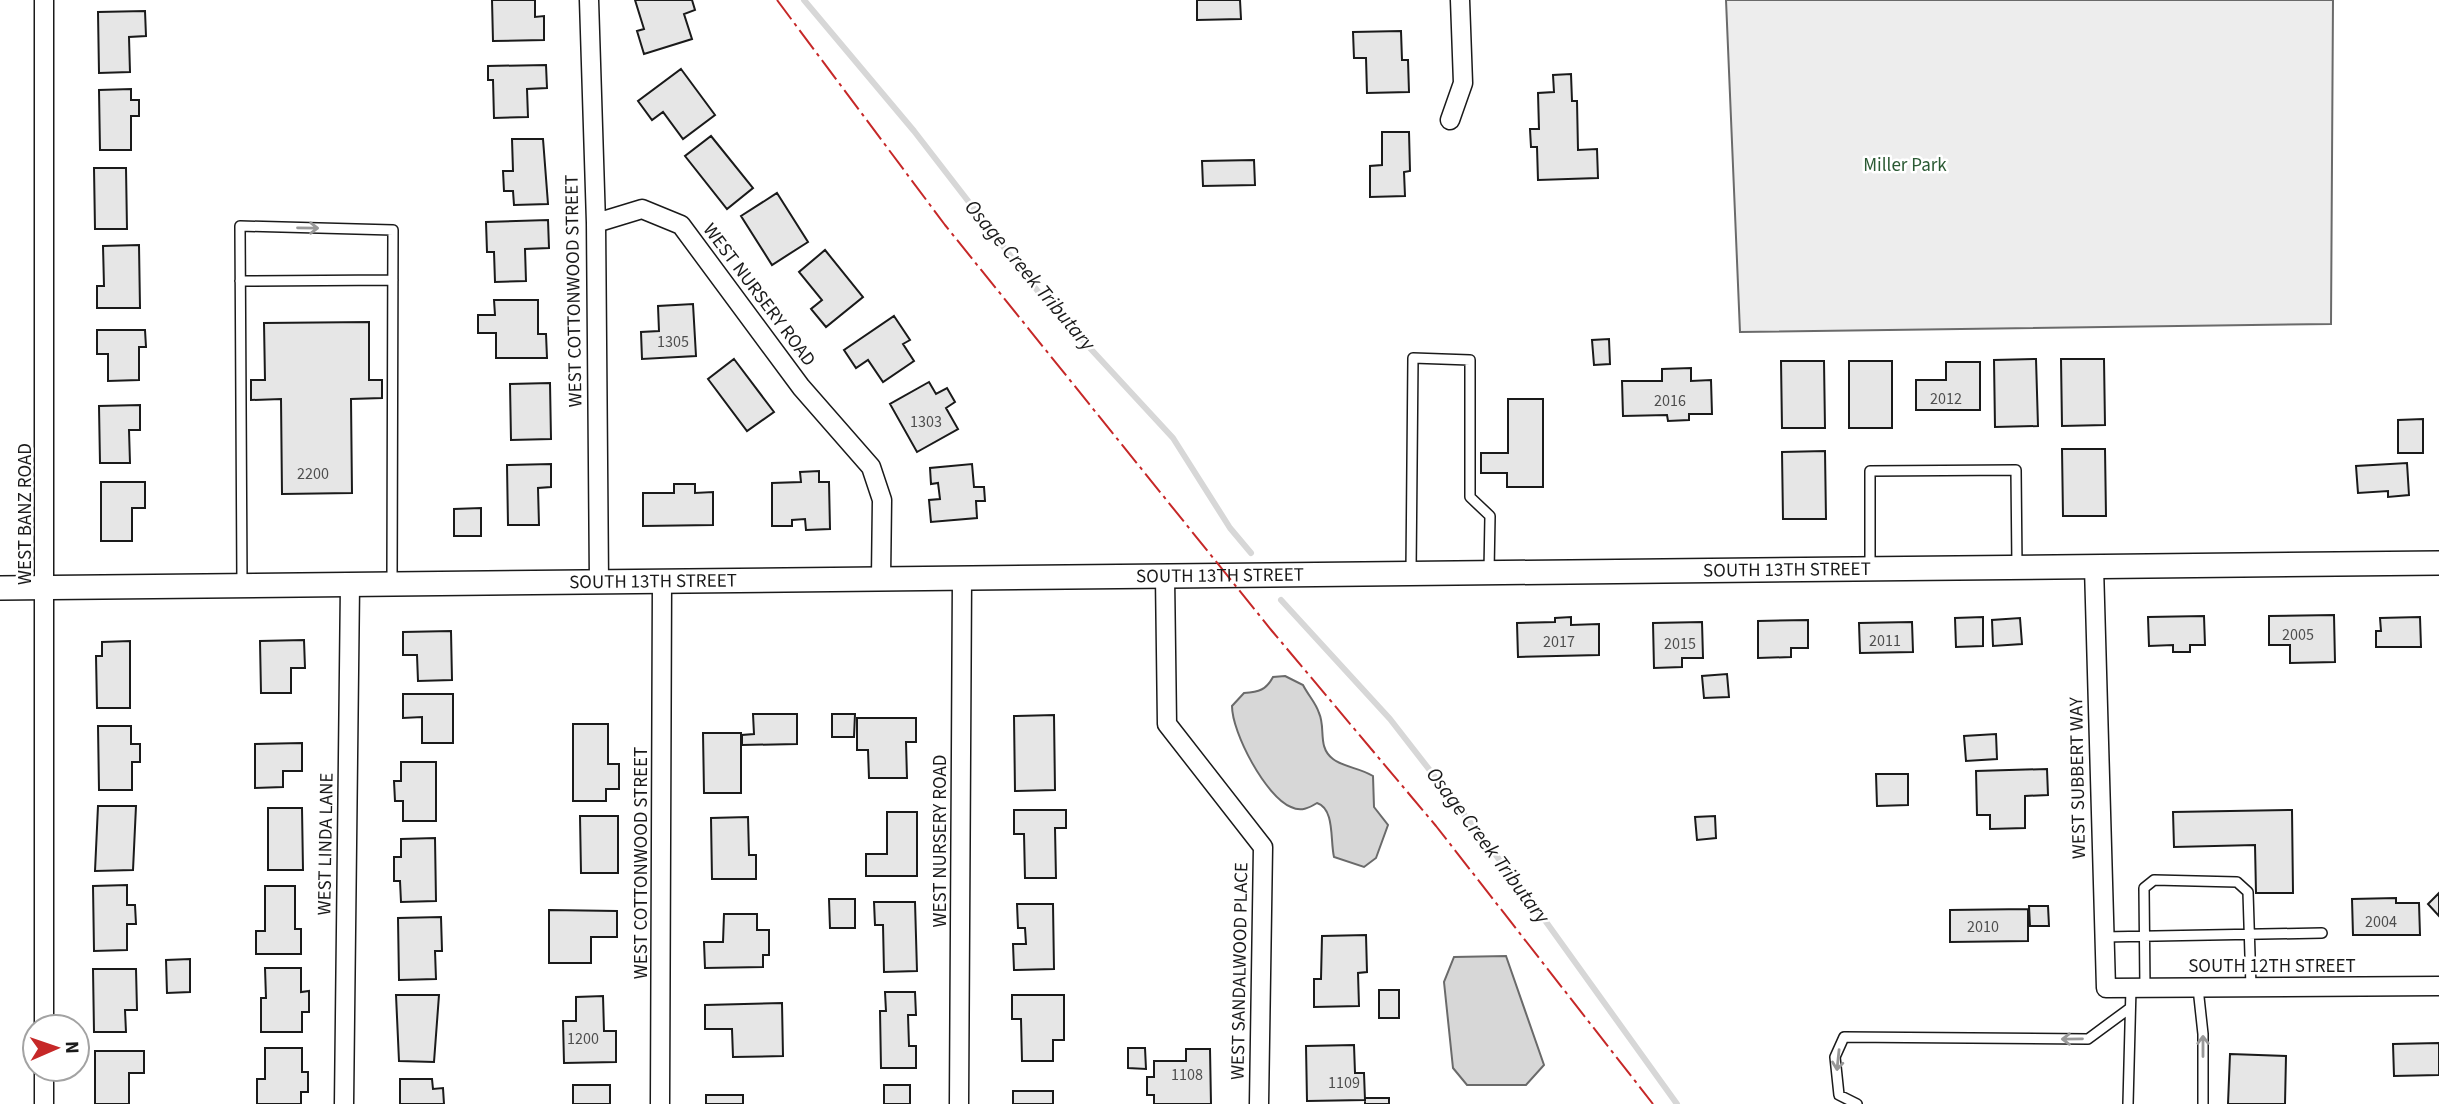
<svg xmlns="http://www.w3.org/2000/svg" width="2439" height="1104" viewBox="0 0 2439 1104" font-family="'Source Sans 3',sans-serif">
<rect width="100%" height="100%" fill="#fff"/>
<path fill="#ededed" stroke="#6a6a6a" stroke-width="2" d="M1726 0H2333L2331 324 1740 332Z"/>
<path fill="#d7d7d7" stroke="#6a6a6a" stroke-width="2" d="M1285 676 1303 685C1308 695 1316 703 1319 713 1326 728 1317 747 1333 759 1343 767 1360 768 1373 776L1374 807 1388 825 1376 858 1364 867 1334 857C1330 840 1335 809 1317 803 1309 808 1301 812 1291 807 1266 797 1232 733 1232 706L1244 693C1259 692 1266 690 1273 677Z
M1506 956 1544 1065 1526 1085H1467L1453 1068 1444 982 1454 957Z"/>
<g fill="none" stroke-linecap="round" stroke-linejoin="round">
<path stroke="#d7d7d7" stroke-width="6" d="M804 0 914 131 1040 294 1173 438 1230 528 1251 553
M1281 600 1390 719 1526 894 1677 1104"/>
</g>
<path fill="#e6e6e6" stroke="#1a1a1a" stroke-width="2" d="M492 0H535V17L544 16V40L493 41Z
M635 0H692L695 10 684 14 692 39 644 54 637 31 644 29Z
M1197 0H1240L1241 19 1197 20Z
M145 11 146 36 129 37 130 72 99 73 98 12Z
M1401 31 1402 60H1408L1409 92 1367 93 1366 58H1354L1353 32Z
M546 65 547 88 527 89 528 117 494 118 493 80H488V66Z
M681 69 715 115 683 139 663 112 652 120 638 101Z
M1571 74 1572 101H1577L1578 150 1597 149 1598 178 1538 180 1537 147H1531L1530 129H1539L1538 93 1554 92 1553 75Z
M131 89V100H139V116H131V150H100L99 90Z
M1382 132H1409L1410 171 1404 172 1405 196 1370 197V166L1382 165Z
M711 136 753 188 727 209 685 156Z
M512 139H543L548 204 514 205 513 191H504L503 171H513Z
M1254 160 1255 185 1203 186 1202 161Z
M94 168H126L127 229H95Z
M777 193 808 242 772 265 741 216Z
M548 220 549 248 525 249 526 281 495 282 494 252H487L486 222Z
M139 245 140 308H97V286H104L103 246Z
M825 250 863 297 826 327 811 309 822 300 799 272Z
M494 300H538V334H546L547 358H496V333H478V315H495Z
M693 304 696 356 642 359 641 332 659 331 658 306Z
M894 316 910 340 903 344 914 361 883 382 868 360 856 368 844 350Z
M369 322V380H382V398L351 399 352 493 282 494 281 399 251 400V380H265L264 323Z
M97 330H145L146 347H139V380L108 381V354H97Z
M1609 339 1610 364 1594 365 1592 340Z
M734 359 774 412 747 431 708 379Z
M2036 359 2038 426 1995 427 1994 360Z
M2061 359H2104L2105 425 2062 426Z
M1781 361H1824L1825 428H1782Z
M1849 361H1892V428H1849Z
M1946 362H1980V410H1916V380H1946Z
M1691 368V381L1711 380 1712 414H1689V420L1668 421 1667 415 1623 416 1622 381H1662V369Z
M929 382 936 394 947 388 955 402 946 408 958 429 917 452 890 404Z
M550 383 551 439 511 440 510 384Z
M1508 399H1543V487H1507V473H1481V453H1508Z
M140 405V430H129L130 463H100L99 406Z
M2423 419V453H2398V420Z
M2062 449H2105L2106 516H2063Z
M1825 451 1826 519H1783L1782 452Z
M2407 463 2409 495 2388 497V491L2358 493 2356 466Z
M551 464V487L538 488 539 525H508L507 465Z
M972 464 974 487H984L985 501H976L977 518 931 522 929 500 940 499 938 483 931 484 930 468Z
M819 471V482H829L830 529 806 530 805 519 792 520V526H772V483L801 482 800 472Z
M101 482H145V508H132V541H101Z
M674 484H695V493L713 492V525L643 526V493H674Z
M481 508V536H454V509Z
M2334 615 2335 662 2290 663V645H2269V616Z
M2204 616 2205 645H2190V652H2173V645L2149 646 2148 617Z
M1571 617V625L1599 624V655L1518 657 1517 623 1555 622V618Z
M1983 617V646L1956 647 1955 618Z
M2420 617 2421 647H2376V631H2381L2380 618Z
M2020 618 2022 644 1993 646 1992 620Z
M1808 620V648H1791V657L1758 658V621Z
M1702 622 1703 658H1682V667L1654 668 1653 623Z
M1912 622 1913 652 1860 653 1859 623Z
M451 631 452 680 418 681 417 655H403V632Z
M304 640 305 668H291V693H261L260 641Z
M130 641V708H97L96 656H102V642Z
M1727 674 1729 697 1704 698 1702 676Z
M403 694H453V743H422V717L403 718Z
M753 714H797V744L742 745V735L754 734Z
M832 714H855L854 737H832Z
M1054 715 1055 790 1015 791 1014 716Z
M857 718H916V742H906L907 778H869L868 750H857Z
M573 724H608V764H619V789H606V801H573Z
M98 726H131V744H140V762H132V790H99Z
M703 733H741V793H704Z
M1996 734 1997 759 1966 761 1964 736Z
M302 743V771H283V787L255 788V744Z
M401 762H436V821H403V801H395L394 781H401Z
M2047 769 2048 795 2025 796V828L1990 829V815H1977L1976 771Z
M1876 774H1908V805L1877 806Z
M98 806H136L133 870 95 871Z
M268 808H302L303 870H268Z
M1014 810H1066V828H1055L1056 878H1025L1024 834H1014Z
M2292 810 2293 893H2256L2255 845 2174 847 2173 812Z
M887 812H917V876H866V854H887Z
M580 816H618V873H581Z
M1715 816 1716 838 1697 840 1695 817Z
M748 817 749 855H756V879H712L711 818Z
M435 838 436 901 401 902 400 881H394V857H401V839Z
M127 885V905H135L136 924H127V950L94 951 93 886Z
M265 886H295V929H301V954H256V931H265Z
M2439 893V916L2428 904Z
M2396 898V903H2419L2420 935H2353L2352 899Z
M829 899H855V928H830Z
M874 902H915L917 971 884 972 883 925H875Z
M1017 904H1053L1054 969 1014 970 1013 944H1026L1025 928H1018Z
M2029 906H2048L2049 926H2030Z
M2028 909V941L1950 942V910Z
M549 910 617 911V937H591V963H549Z
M724 914H757V930H769V955H763V967L705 968 704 942H723Z
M441 917 442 951H435L436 979 399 980 398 918Z
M1366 935 1367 972 1358 973 1359 1006 1314 1007V979H1321L1322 936Z
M190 959V992L167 993 166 960Z
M265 968H301V992L309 991V1012H302V1032H261V998H266Z
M93 969H136L137 1010H125L126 1032H94Z
M1379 990H1399V1018H1379Z
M885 992H915L916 1015H908L909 1046H916V1068H881L880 1011H886Z
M396 995H439L434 1062 399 1061Z
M1012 995H1064V1040H1053V1061H1022L1021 1019H1012Z
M603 996 604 1031H616V1062L564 1063 563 1021H576V997Z
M782 1003 783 1056 733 1057 732 1029H705V1005Z
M2439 1043V1075L2394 1076 2393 1044Z
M1354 1045 1355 1073H1364L1365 1100 1307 1101 1306 1046Z
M265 1048H302V1072H308V1092H301V1104H257V1079H265Z
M1128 1048H1145L1146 1069 1128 1068Z
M1186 1049H1210L1211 1104H1154V1095H1147V1077H1154V1061H1186Z
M95 1051H144V1073H129V1104H95Z
M2230 1054 2286 1056 2285 1104H2228Z
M400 1079H432L433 1089 443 1088 444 1104H400Z
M573 1085H610V1104H573Z
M884 1085H910V1104H884Z
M1013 1091H1053V1104H1013Z
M706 1095H743V1104H706Z
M1365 1098H1389V1104H1365Z"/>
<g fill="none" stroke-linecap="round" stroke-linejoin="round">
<g stroke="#1a1a1a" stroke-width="12">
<path id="service" d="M240 281 393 280
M1870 568V471L2016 470 2017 567
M1411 572 1413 358 1470 360V497L1490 516 1489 571
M242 584 240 226 393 230 392 583
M2103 937 2322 933
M2145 988 2144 888 2154 880 2237 882 2248 892 2251 987
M2198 988 2203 1034V1104
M1857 1104 1839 1095 1835 1057 1844 1037 2088 1039 2130 1008
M2128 1104 2131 988"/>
</g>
<g stroke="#1a1a1a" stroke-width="21">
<path id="minor" d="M589 0 596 223 599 582
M1450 120 1463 83 1460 0
M596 223 642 209 681 225 801 387 871 467 882 500 881 578
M2094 567 2106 988 2439 986
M1165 577 1167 724 1263 847 1259 1104
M44 1027V0
M44 1104V1069
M344 1104 350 585
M660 1104 662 581
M959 1104 962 578"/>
</g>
<g stroke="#1a1a1a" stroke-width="26">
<g id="tertiary">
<path id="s1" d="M0 588 2439 563"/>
</g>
</g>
<use href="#service" stroke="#fff" stroke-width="9"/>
<use href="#minor" stroke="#fff" stroke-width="18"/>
<use href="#tertiary" stroke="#fff" stroke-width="23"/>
<path stroke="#c62828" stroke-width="2" stroke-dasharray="24 5 3.5 5" stroke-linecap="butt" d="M777 0 945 225 1272 631 1436 826 1653 1104"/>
</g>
<defs><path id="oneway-shaft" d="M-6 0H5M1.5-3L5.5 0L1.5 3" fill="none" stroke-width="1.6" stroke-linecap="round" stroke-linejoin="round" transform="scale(1.75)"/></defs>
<g stroke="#989898">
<use href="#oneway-shaft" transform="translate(308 228) rotate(1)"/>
<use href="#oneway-shaft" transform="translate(2072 1039) rotate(179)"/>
<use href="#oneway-shaft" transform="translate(2203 1046) rotate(-90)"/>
<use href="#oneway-shaft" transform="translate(1838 1060) rotate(96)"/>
</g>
<g text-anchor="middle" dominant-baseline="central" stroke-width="5" stroke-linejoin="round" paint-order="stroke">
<g font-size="16" fill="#4d4d4d">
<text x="673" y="342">1305</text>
<text x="1946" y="399">2012</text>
<text x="1670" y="401">2016</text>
<text x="926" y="422">1303</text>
<text x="313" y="474">2200</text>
<text x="2298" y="635">2005</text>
<text x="1885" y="641">2011</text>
<text x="1559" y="642">2017</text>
<text x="1680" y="644">2015</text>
<text x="2381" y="922">2004</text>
<text x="1983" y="927">2010</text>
<text x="583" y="1039">1200</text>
<text x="1187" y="1075">1108</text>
<text x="1344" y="1083">1109</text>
</g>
<g font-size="19" fill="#2b5a34" stroke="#fff">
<text x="1905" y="165">Miller Park</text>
</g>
<g font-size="19" fill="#1a1a1a" stroke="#fff">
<text transform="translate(574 291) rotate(-91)">WEST COTTONWOOD STREET</text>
<text transform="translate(759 295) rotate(53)">WEST NURSERY ROAD</text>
<text transform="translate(25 514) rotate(-90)">WEST BANZ ROAD</text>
<text stroke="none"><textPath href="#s1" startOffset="1787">SOUTH 13TH STREET</textPath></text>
<text stroke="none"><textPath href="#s1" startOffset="1220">SOUTH 13TH STREET</textPath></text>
<text stroke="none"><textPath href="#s1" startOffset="653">SOUTH 13TH STREET</textPath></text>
<text transform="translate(2078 778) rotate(-91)">WEST SUBBERT WAY</text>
<text transform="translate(940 841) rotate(-90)">WEST NURSERY ROAD</text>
<text transform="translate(326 844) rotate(-89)">WEST LINDA LANE</text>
<text transform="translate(641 863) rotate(-90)">WEST COTTONWOOD STREET</text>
<text x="2272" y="966">SOUTH 12TH STREET</text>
<text transform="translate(1240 971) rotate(-89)">WEST SANDALWOOD PLACE</text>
</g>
<g font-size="21" font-style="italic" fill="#1a1a1a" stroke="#fff">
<text transform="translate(1030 275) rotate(50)">Osage Creek Tributary</text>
<text transform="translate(1488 845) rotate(53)">Osage Creek Tributary</text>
</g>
</g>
<g transform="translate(56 1048) rotate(88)"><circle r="33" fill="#ffffff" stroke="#a3a3a3" stroke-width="2"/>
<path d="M0-5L12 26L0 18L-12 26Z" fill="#c62828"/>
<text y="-10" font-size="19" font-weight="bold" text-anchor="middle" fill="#1a1a1a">N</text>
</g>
</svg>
